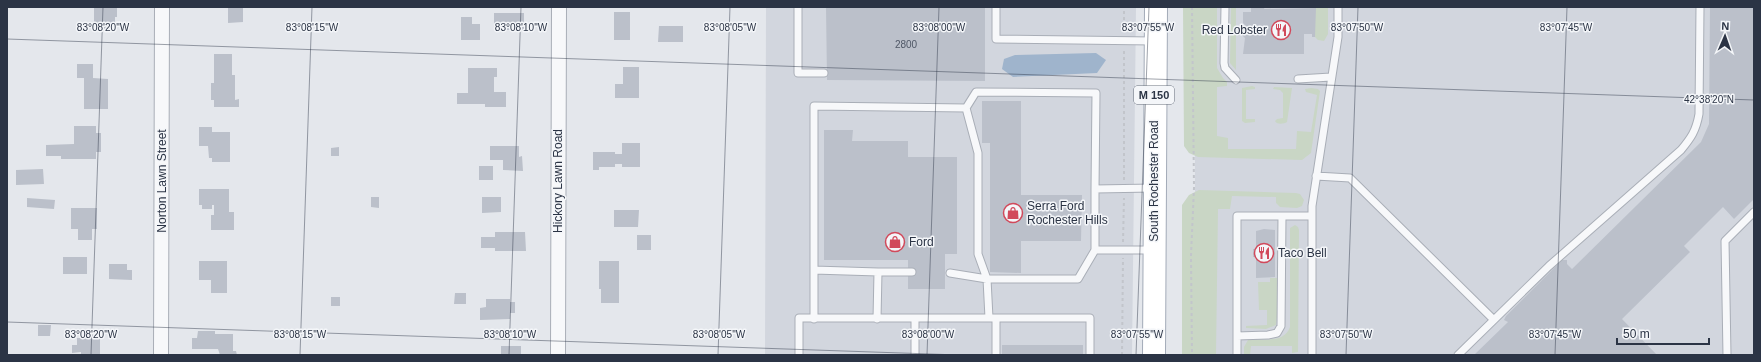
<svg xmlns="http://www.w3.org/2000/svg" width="1761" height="362" viewBox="0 0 1761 362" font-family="Arial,sans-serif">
<rect width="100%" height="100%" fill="#e4e7ec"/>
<path fill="#d2d6de" d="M766 7H1136L1132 355H765Z
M1195 7H1754V355H1195Z"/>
<path fill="#c9d6c5" d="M1183 7H1217V68L1223 78 1227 82V86L1217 87V136L1228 138V149H1296L1297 131 1311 132 1317 95 1306 92 1305 89 1311 88 1318 89 1320 91 1311 153 1302 160 1198 157 1189 153 1184 146Z
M1231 7H1236V70L1230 63Z
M1315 7H1328V34L1324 41 1318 40 1315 37Z
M1252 86 1255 87V89L1246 90V119H1255V122L1245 123 1242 121V88Z
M1274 87 1292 88 1287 122C1284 124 1277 125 1275 121L1277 119 1283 118V93L1280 90 1273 89Z
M1199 190 1296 193 1300 194 1304 200 1302 206 1297 208 1280 207 1276 203V197L1232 196 1230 209H1218L1216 355H1182V205L1189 195Z
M1295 225 1298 227 1299 230 1298 352 1292 353V346H1251L1250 355H1244V347L1248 340C1263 338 1284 344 1290 327V228Z
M1270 278H1277V317L1276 325 1266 329 1246 328V326L1267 325V310H1259L1258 282H1270Z"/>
<path fill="#9fb4cc" d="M1096 53 1106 60 1097 73 1013 77 1002 69 1004 59 1015 55Z"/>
<path fill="#bbc0ca" d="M94 7H117V17H115V29H94Z
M228 7H243V22L228 23Z
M826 7H985V81L827 80Z
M1251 7H1265L1264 9 1316 8 1315 37H1312V34H1304V54H1243L1245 38 1242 35 1243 32 1247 27 1243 23V12H1251Z
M1710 7H1754V199L1734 219 1723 207 1684 246 1690 252 1622 319 1657 355H1474L1508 322 1504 320 1506 316 1562 260H1567V264L1572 269 1701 142 1709 124Z
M614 12H630V40H614Z
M494 13H524V30H494Z
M461 17H472V24H480V40H461Z
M659 26H683V42H658Z
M214 54H232V75H235V100L239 99V107H214V100H211V83H214Z
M77 64H93V78L108 79V109H84V78H77Z
M623 67H639V98H615V84H623Z
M468 68H497V77H494V92H506V107H485V104H457V93H468Z
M982 101H1021V195H1082L1081 241H1021V273L990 272V143H982Z
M74 126H96V133H101V152H96V159H61V156H46V145L74 144Z
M199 127H212V132H230V162H212V158H209L208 146H199Z
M824 130H853L852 141H908V157H957V254H945V289H908V260H824Z
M622 143H640V167H622V164H615V167H599V170H593V152H615V154H622Z
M490 146H519V157L522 156 523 171 503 170V160H490Z
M339 147V156H331V148Z
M479 166H493V180H479Z
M43 169 44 184 16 185V170Z
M199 189H229V212H234V230H211V215H214V205H212V209H202V205H199Z
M371 197H379V208L371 207Z
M482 197H501V212L482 213Z
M27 198 55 200 54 209 27 207Z
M71 208H97V229H92V240H78V229H71Z
M614 210H639L638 227H614Z
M1264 229 1275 230V277L1256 278V257H1253V249H1256V231Z
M495 232H525L526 251H495V248H481V237H495Z
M637 235H651V250H637Z
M63 257H87V274H63Z
M199 261H227V293H211V280H199Z
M599 261H619V303H601V289H599Z
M109 264H127V270H132V280L109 279Z
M455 293H466V304H454Z
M331 297H340V306H331Z
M486 299H510V302H515V313H510V319L480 320V308L486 307Z
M38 325H51L50 336H38Z
M198 331H215V334H233V351H236L237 355H220L218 349H192V338H197Z
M85 335H100V355H81V352L72 353V345H77V338H84Z
M1002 345H1083V355H1002Z
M501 346H521V355H501Z"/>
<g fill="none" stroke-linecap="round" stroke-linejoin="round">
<g stroke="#a9aeb7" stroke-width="9">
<path id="service" d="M798 7V73H824
M996 7V39L1153 41
M1225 7 1224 63 1225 68 1236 80
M1298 79 1331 77
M1316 176 1350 178 1493 319
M1153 250H1095V189L1153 188
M814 270 878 272 877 319
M878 272H912
M950 273 987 279H1078L1095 250
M989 318H1090V355
M996 318V355
M814 319V106L966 108
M1237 336 1268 335 1277 333 1281 326 1282 216
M799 355V318H989L987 279 978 254V153L966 108 976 92 1096 93 1095 189
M915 355V319
M1237 355V216H1312
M1312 355V206L1338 37V7
M1458 355 1549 266 1681 150C1691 138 1696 131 1699 114L1700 7
M1727 355 1725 241 1754 212"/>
</g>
<g stroke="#a9aeb7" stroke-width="16">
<path id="minor" d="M161 355 162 7
M558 355 559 7"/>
</g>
<g stroke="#a3abb8" stroke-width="24">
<path id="primary" d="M1154 355 1156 7"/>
</g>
<path stroke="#c2c5cb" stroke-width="2" stroke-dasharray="3 3" stroke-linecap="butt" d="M1192 7 1194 188 1191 255 1192 355
M1124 32V7
M1124 180V50
M1123 242 1124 198
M1122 355 1123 258"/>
<use href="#service" stroke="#f7f8fa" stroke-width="7"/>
<use href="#minor" stroke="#f7f8fa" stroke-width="14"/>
<use href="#primary" stroke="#fff" stroke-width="22"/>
</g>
<path fill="none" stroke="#2b3445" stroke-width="1" stroke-opacity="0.45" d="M7 39 1754 100M7 322 959 355M91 355 103 7M300 355 312 7M509 355 521 7M718 355 730 7M927 355 939 7M1136 355 1149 7M1346 355 1358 7M1555 355 1567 7"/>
<defs>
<g id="restaurant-ring" transform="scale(1)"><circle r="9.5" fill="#f4f6f9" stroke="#d1495b" stroke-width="1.5"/><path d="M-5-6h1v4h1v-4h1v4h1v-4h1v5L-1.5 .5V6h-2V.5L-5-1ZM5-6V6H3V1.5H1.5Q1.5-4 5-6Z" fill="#d1495b"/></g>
<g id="shop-ring" transform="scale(1)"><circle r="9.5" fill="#f4f6f9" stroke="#d1495b" stroke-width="1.5"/><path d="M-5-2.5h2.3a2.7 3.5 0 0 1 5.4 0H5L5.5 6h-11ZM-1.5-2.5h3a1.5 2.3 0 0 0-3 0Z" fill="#d1495b"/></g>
</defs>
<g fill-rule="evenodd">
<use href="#restaurant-ring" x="1281" y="30"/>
<use href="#shop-ring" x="1013" y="213"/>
<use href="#shop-ring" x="895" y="242"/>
<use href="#restaurant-ring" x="1264" y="253"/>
</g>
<g text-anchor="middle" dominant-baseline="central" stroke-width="3" stroke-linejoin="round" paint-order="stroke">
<g font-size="10" fill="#4f5766">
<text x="906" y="44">2800</text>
</g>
<rect fill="#f4f6f9" stroke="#676e7b" stroke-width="1" x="1134" y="86" width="40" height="18" rx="3"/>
<g font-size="11" font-weight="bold" fill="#2b3445">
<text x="1154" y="95">M 150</text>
</g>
<g font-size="12" fill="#2b3445" stroke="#f4f6f9" text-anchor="start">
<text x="1267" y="30" text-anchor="end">Red Lobster</text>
<text x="1027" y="206">Serra Ford<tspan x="1027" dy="14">Rochester Hills</tspan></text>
<text x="909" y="242">Ford</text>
<text x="1278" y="253">Taco Bell</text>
</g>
<g font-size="12" fill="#2b3445" stroke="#f4f6f9">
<text transform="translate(162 181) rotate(-90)">Norton Lawn Street</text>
<text transform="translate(558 181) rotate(-90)">Hickory Lawn Road</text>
<text transform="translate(1154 181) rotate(-90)">South Rochester Road</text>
</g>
</g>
<g font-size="10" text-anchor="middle" fill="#2b3445" stroke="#f4f6f9" stroke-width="3" stroke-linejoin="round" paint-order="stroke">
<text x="103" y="31">83°08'20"W</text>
<text x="312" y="31">83°08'15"W</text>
<text x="521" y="31">83°08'10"W</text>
<text x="730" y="31">83°08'05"W</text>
<text x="939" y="31">83°08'00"W</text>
<text x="1148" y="31">83°07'55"W</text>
<text x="1357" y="31">83°07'50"W</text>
<text x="1566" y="31">83°07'45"W</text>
<text x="1709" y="103">42°38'20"N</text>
<text x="91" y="338">83°08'20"W</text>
<text x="300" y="338">83°08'15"W</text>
<text x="510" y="338">83°08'10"W</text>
<text x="719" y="338">83°08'05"W</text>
<text x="928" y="338">83°08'00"W</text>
<text x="1137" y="338">83°07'55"W</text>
<text x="1346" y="338">83°07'50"W</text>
<text x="1555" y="338">83°07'45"W</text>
</g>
<rect width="1761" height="362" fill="none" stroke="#2b3445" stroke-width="16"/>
<g transform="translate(1725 36) rotate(2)" stroke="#f4f6f9" stroke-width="3" paint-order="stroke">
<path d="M0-3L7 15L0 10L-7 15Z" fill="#2b3445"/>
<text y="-6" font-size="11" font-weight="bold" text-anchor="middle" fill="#2b3445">N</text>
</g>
<path d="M1617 338v6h92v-6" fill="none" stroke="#2b3445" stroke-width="2"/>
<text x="1623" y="338" font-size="12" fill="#2b3445" stroke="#f4f6f9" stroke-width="3" paint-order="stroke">50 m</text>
</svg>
